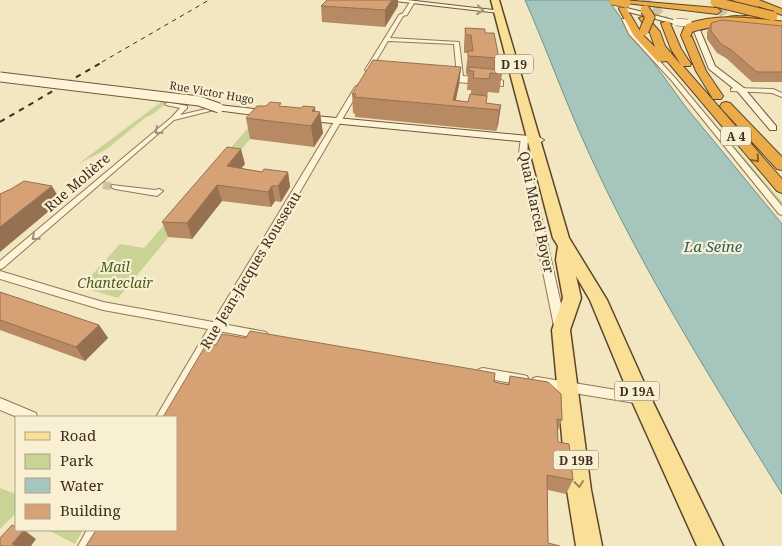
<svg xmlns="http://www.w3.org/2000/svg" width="782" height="546" viewBox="0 0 782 546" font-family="'Noto Serif',serif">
<rect width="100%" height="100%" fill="#f3e7c2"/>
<path fill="#c9d394" d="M675 77 782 202V208Z
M165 99 171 100 150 116 146 117 107 149 78 164Z
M261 113 271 114 118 298 81 287 120 244 144 248Z
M0 488 16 494V513L0 529Z
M48 530H83L75 544Z"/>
<path fill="#a5c5bd" stroke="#6a958c" d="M525 0H608L685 106 782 224V494C713 382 642 270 588 151 565 101 547 50 525 0Z"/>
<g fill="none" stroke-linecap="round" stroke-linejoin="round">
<path stroke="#cfc2a1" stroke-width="8" stroke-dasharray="8 4.5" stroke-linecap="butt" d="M103 185 115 187"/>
<path stroke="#cfc2a1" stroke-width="9" stroke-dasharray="9 5" stroke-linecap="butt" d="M642 0 657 11 666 23
M718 13 727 8 724 3"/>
<g stroke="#907757" stroke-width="2">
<path id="street" d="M410 2 414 3 407 15 403 16 390 38 459 42 463 76 500 79 503 81V86L445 81 444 76H457L454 44 388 41 370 71H366L365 70 399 15 403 13Z
M622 19H626L633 32 676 79 782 206V215L779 214 672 81 629 34Z
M358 85 361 87 223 324 266 332 268 335 266 338 262 339 219 331 169 417H156L208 329 103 310 0 279V271L103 302 213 322 355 87Z
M733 88 773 89 782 93V97L772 93 731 91V89Z
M168 102 187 106V108L180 115 219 106 222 108 174 120 3 268 0 269V261L172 117 180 108 166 105 165 104Z
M521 137 528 139 527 154 566 326 564 329 560 330 556 329 554 326 519 154Z
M112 185 155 190 159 189 163 191 157 196 115 189 111 187Z
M483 368 523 375 527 376 529 380 527 384 523 385 483 378 479 377 477 373 479 369Z
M537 377 641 394 645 395 647 399 645 403 641 404 537 387 533 386 531 382 533 378Z
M0 398 36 413 37 417H17L0 410Z
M87 530H103L95 546H78Z"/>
</g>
<g stroke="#72583a" stroke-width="2">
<path id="secondary" d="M386 0H407L502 11 499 13Z
M623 7 677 21 678 22 675 24 621 10Z
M710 24 712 27 700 30 715 66 744 88 776 126V130H770L738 92 709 69 693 29Z
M219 105 270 111 275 114 270 117 216 110 214 108Z
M304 115 539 137 544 140 539 143 301 120 299 118Z"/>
</g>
<g stroke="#5d452b" stroke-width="3">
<path id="primary" d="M491 0H499L569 238 607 300 650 396 723 546H697L631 399 590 300 576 276 581 298 570 330 591 490 602 546H576L567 490 552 330 563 298 556 260 558 246 553 238Z"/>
</g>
<g stroke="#5d452b" stroke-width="2">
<path id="highway" d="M623 0 717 8 721 11 717 14 626 3Z
M732 0H759L782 9V15L758 6 763 15 751 22 725 21 724 19C732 13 744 19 754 14L751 8Z
M620 7H626L641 33 655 47 650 33 639 18 646 16 660 32 665 46 681 65 671 49 661 23 669 21 681 49 691 64 690 66H683L782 179V193L777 191 667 61 658 62 634 36 619 9Z
M683 33 691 35 706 71 723 96 721 99H713L696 71 681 35Z
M726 102 730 103 782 157V170L777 169 722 109 720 106 722 103Z"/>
</g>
<use href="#street" fill="#fdf3d7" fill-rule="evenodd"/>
<use href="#secondary" fill="#fdf3d7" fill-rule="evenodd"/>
<use href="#primary" fill="#fadf96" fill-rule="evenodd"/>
<use href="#highway" fill="#ecab49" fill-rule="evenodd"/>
<path stroke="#3e2e1d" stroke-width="1" stroke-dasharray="4.5 4.5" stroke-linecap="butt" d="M102 62 209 0"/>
<path stroke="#3e2e1d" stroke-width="2" stroke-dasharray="5.5 5.5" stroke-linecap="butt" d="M0 122 104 61"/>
<g stroke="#72583a" stroke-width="8" stroke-linecap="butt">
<path id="secondary-bridge-far1" d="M676 22 688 23"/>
</g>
<g stroke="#72583a" stroke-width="11" stroke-linecap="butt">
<path id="secondary-bridge" d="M0 77 199 101 219 108"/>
</g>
<g stroke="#5d452b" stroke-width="11" stroke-linecap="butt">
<path id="highway-bridge" d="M613 0 626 3
M715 2 773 16
M644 31 650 17 645 10
M686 35 689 28C719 17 751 23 782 26"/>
</g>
<use href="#secondary-bridge-far1" stroke="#fdf3d7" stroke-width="7"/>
<use href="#secondary-bridge" stroke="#fdf3d7" stroke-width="9"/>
<use href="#highway-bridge" stroke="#ecab49" stroke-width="9"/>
</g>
<path fill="#b88a64" d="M327 0H398V6L385 27 322 22 321 6Z
M711 23 782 26V82H752L726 58 717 53 707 39V32Z
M465 28 485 33 499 58 497 69 502 74 499 93 488 92 486 103 501 105 498 125 496 131 355 117V114L353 113 352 94 461 67 459 85 456 100 468 102 471 94V90H467L468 75 466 74V69L468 53H464V45Z
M266 106H282L316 112 323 133 314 147 250 139 246 118Z
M245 164 241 168 262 172H288L290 187 281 202 275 201 271 207 222 201 192 239 168 237 162 222Z
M0 292 99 325 108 338 85 361 0 330Z
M216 345 508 384 510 376 562 420 558 430V442L573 480 566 494 548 490V543L86 546Z"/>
<path fill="#967151" d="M392 0H398V6L385 27V10Z
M461 67 459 85 454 106 453 100Z
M501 105 498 125 496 131 499 110Z
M315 107 316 119 320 112 323 133 314 147 311 126 312 111Z
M241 149 245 164 231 181 227 166Z
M288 172 290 187 281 202 278 186Z
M217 185 222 201 192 239 187 223Z
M52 186 61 201 0 252V227Z
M272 186 275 201 271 207 268 192Z
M99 325 108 338 85 361 76 347Z
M24 530 36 539 31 546H16L12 544Z"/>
<path fill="#d6a174" stroke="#967151" d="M327 0H392L385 10 321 6Z
M722 20 782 26V72H757L730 49 721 44 711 31V23Z
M465 28 485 29V33H494L499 58 468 56V51H473L471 35H466Z
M373 60 461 67 453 100 468 102 470 94 487 96 486 103 501 105 499 110 354 97 356 94H352Z
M469 67 501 70 502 74 490 73 489 79 473 78 474 71H469Z
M270 102 281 103 279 106 301 108 303 106 315 107 312 111 320 112 311 126 246 118 257 106H266Z
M227 147 241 149 227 166 262 172 264 169 288 172 278 186H272L268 192 217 185 187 223 162 222Z
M24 181 52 186 0 227V194L11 189Z
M0 292 99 325 76 347 0 320Z
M250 331 495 373 494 382 509 385 510 376 548 382 561 394 562 420 557 419 558 442 569 444 573 480 547 475 548 543 560 546H86L96 530H176V417H163L207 343 216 345 222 334 246 338Z
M12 525 16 527V530H24L12 544 17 546H0V538Z"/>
<defs><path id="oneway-chevron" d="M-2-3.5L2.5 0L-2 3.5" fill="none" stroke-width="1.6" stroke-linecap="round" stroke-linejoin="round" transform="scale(1.25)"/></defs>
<g stroke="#9e907a">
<use href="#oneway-chevron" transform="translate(480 10) rotate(6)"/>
<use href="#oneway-chevron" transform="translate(158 131) rotate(139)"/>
<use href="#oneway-chevron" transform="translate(35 237) rotate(139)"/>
</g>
<use stroke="#84602f" href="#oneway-chevron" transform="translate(756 159) rotate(49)"/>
<use stroke="#9c865a" href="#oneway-chevron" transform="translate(579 484) rotate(83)"/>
<g text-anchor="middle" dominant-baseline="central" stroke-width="4.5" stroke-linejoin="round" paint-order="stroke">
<g font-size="11" fill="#3e2e1d" stroke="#f9f0d3">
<text transform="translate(212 92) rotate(10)">Rue Victor Hugo</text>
</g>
<g fill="#f9f0d3" stroke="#766854" stroke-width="1">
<rect x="495" y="54.5" width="38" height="19" rx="4"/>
<rect x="721" y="126.5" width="30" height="19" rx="4"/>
<rect x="614.5" y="381.5" width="45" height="19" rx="4"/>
<rect x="553.5" y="450.5" width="45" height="19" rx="4"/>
</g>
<g font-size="12" font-weight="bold" fill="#3e2e1d">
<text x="514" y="64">D 19</text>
<text x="736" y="136">A 4</text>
<text x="637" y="391">D 19A</text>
<text x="576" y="460">D 19B</text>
</g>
<g font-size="14" fill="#3e2e1d" stroke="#f9f0d3">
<text transform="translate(77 182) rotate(-41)">Rue Molière</text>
<text transform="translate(537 212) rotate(78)">Quai Marcel Boyer</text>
<text transform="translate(250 270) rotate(-59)">Rue Jean-Jacques Rousseau</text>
</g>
<g font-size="14" font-style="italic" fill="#4b5d21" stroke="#f9f0d3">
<text x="115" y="266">Mail<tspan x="115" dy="16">Chanteclair</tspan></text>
</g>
<g font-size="15" font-style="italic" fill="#2a5f5e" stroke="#f9f0d3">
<text x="713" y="246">La Seine</text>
</g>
</g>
<rect x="15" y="416" width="162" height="115" fill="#f9f0d3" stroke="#aea28a"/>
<rect x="25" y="432" width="25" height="8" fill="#fadf96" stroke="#aea28a"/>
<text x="60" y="441" font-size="15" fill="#3e2e1d">Road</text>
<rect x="25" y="454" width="25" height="15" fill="#c9d394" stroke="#aea28a"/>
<text x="60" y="466" font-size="15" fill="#3e2e1d">Park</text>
<rect x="25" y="478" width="25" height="15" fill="#a5c5bd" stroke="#aea28a"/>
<text x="60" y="491" font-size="15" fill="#3e2e1d">Water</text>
<rect x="25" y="504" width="25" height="15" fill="#d6a174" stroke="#aea28a"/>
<text x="60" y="516" font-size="15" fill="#3e2e1d">Building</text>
</svg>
